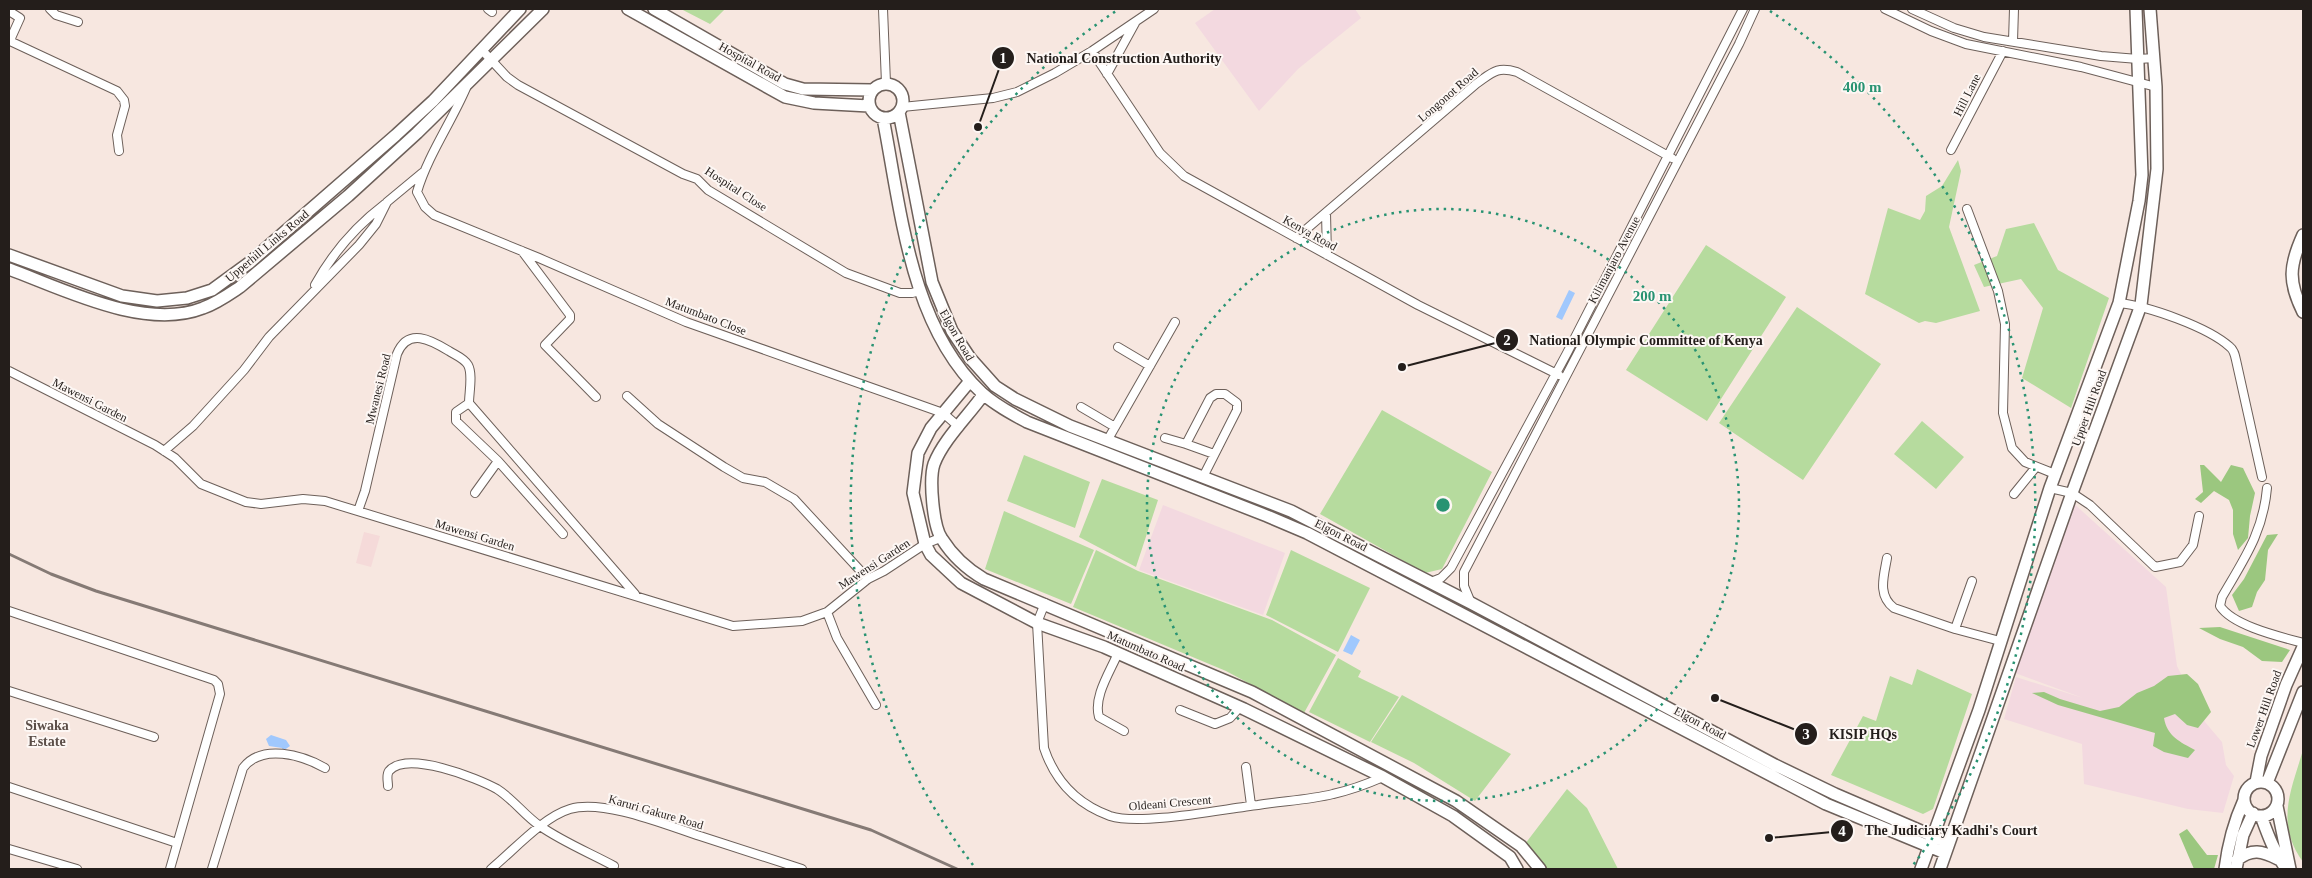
<svg xmlns="http://www.w3.org/2000/svg" width="2312" height="878" viewBox="0 0 2312 878" font-family="Georgia,serif">
<rect width="100%" height="100%" fill="#f7e7e0"/>
<path fill="#f3d9e0" d="M1215 9H1355L1361 18 1298 69 1259 111 1195 23Z
M2072 502 2166 587 2177 666 2205 722 2222 742 2226 765 2234 776 2223 813 2188 809 2084 784 2082 744 2004 719 2016 677 2083 698 2015 673Z
M1163 505 1285 553 1263 615 1139 570Z"/>
<path fill="#f5dad9" d="M364 532 380 536 371 567 356 563Z"/>
<path fill="#b6db9e" d="M681 9H725L710 24Z
M1958 160 1961 171 1949 227 1980 311 1936 323 1925 321 1919 323 1865 294 1888 208 1920 220 1925 211 1926 196 1942 186Z
M2034 223 2058 270 2109 298 2071 408 2022 378 2043 308 2021 279 1984 287 1974 265 1997 256 2006 229Z
M1706 245 1786 297 1707 421 1626 370Z
M1797 307 1881 364 1803 480 1719 423Z
M1382 410 1492 472 1442 569 1425 573 1320 514Z
M1922 421 1964 457 1936 489 1894 454Z
M1024 455 1090 482 1075 528 1007 501Z
M1102 479 1158 500 1136 567 1079 537Z
M1004 511 1094 550 1071 604 985 569Z
M1096 550 1138 571 1272 620 1336 655 1304 713 1226 671 1073 607Z
M1291 550 1370 588 1338 652 1266 615Z
M1338 658 1361 671 1358 677 1399 697 1370 742 1309 712Z
M1917 669 1972 694 1933 809 1923 814 1831 775 1863 716 1876 721 1890 676 1912 685Z
M1402 695 1511 754 1475 801 1414 763 1371 742Z
M2303 750V862C2275 823 2291 791 2303 750Z
M1567 789 1587 808 1618 869H1542L1525 844Z"/>
<path fill="#9bc77f" d="M2200 465H2204L2221 482 2231 465 2243 468 2255 493 2250 516 2248 538 2238 550 2233 534V510L2229 500 2214 491 2201 503 2195 499 2203 492Z
M2278 534 2268 550 2265 580 2257 592 2252 607 2239 611 2232 595 2244 579 2267 535Z
M2220 627 2290 650 2282 662 2262 661 2243 647 2220 639 2199 628Z
M2187 674 2198 684 2211 712 2198 728 2187 725 2175 714 2164 718C2167 736 2180 742 2195 750L2188 758 2164 752 2153 746 2155 733 2058 705 2032 693 2044 692 2060 699 2100 711 2119 707 2137 693 2154 686 2168 676Z
M2187 829 2207 855H2218L2214 869H2194L2179 834Z"/>
<path fill="#a0c8fd" d="M1569 290 1575 293 1562 320 1556 317Z
M1351 635 1360 640 1352 655 1343 651Z
M271 735 286 740 290 746 283 751 282 748 269 746 266 739Z"/>
<g fill="none" stroke-linecap="round" stroke-linejoin="round">
<g stroke="#6d605a" stroke-width="10">
<path id="street" d="M50 9 56 15 78 22
M488 9 492 12
M883 9 886 83
M1885 9 1931 31 1966 44 2081 67 2156 87
M1912 9 1954 28 1984 37 2101 56 2138 59 2155 58
M9 11 20 18 11 38 12 42 117 91 124 100 125 106 117 135 119 151
M2013 41 2014 9
M481 49 507 77 518 85 683 174 697 179 708 190 846 273 900 293H912L920 291
M1092 51 1160 153 1184 176 1418 305 1559 375
M1107 74 1135 23
M466 88C451 123 428 155 417 192L425 207 434 215 539 258 686 322 943 413 959 427
M902 107 993 98 1017 92 1055 73 1092 51 1154 9
M1951 150 2003 51
M1967 209 1998 291 2005 324 2003 413 2012 448 2025 462 2055 474
M1326 213 1327 255
M1296 238 1476 84C1492 73 1496 66 1517 72L1672 158
M522 251 570 315V319L545 345 596 397
M315 285C332 254 356 226 385 204
M2119 303C2148 306 2208 327 2230 347 2234 350 2235 355 2236 360L2262 477
M1118 347 1150 366
M9 371 155 445 175 458 201 484 246 502 261 504 303 499 325 501 733 626 802 621 827 612 868 579 884 571 925 544 940 538
M627 396 658 424 724 467 743 478 765 482 794 499 868 579
M469 403 635 594
M469 403 456 412V421L498 461 563 534
M1081 407 1115 427
M1165 438 1186 444
M1107 441 1175 322
M164 451 193 426 244 370 269 337 359 245 376 224 387 202 422 173
M1203 477 1237 410V403L1225 394H1216L1210 398 1186 444 1214 454
M2050 488 2072 493 2090 505 2155 567 2180 562 2193 545 2199 516
M2267 488C2263 533 2244 559 2222 597L2220 606C2233 626 2281 637 2303 643
M475 493 498 461
M2014 494 2036 467
M358 511 365 491 397 354C408 327 431 340 449 351 455 355 464 358 468 365 473 374 469 393 469 403
M1887 558C1884 576 1877 595 1894 608L1955 629 2000 641
M1431 582 1441 578 1451 568 1567 353 1743 9
M1045 603 1037 623 1044 748C1055 781 1077 804 1110 816 1141 826 1223 809 1258 805 1282 801 1309 800 1333 794 1351 790 1367 784 1383 777
M1471 603 1464 586V572L1739 44 1755 9
M9 611 214 680 218 684 220 694 170 869
M827 612 837 638 876 705
M1955 629 1972 581
M1118 653C1110 672 1093 697 1099 717L1124 731
M9 691 154 737
M1180 710 1215 724 1230 718 1239 708
M1246 767 1251 805
M388 786C388 781 386 775 389 771 407 750 477 778 497 789 513 799 525 816 540 826 563 842 590 853 614 866
M9 787 177 843
M9 849 77 869
M212 869 243 768C262 743 302 755 325 768
M491 869C513 851 543 817 570 809 604 799 666 825 700 836 734 847 768 858 802 869"/>
</g>
<g stroke="#6d605a" stroke-width="14">
<path id="secondary" d="M628 9 785 97 814 103 869 106
M654 9 785 84 803 89 872 90
M869 101a17 17 0 1 1 34 0a17 17 0 1 1-34 0Z
M899 112 932 282 952 331 970 358 995 386 1015 399 1070 426 1291 511 1471 603 1775 765 1835 794 1949 843
M883 118C901 210 910 326 982 393 995 405 1012 414 1027 422L1267 516 1307 533 1826 804 1945 853
M2303 235C2289 266 2288 282 2303 312
M9 255 122 296 157 301 187 298 212 290 249 263 396 135 433 101 520 9
M9 269C63 289 145 331 203 308 217 303 228 295 240 287L348 196 417 133 543 9
M970 381 931 428 918 453 913 493 925 544 931 555 961 583 1037 623 1104 647 1244 709 1383 777 1453 816 1510 857 1517 869
M983 395C969 415 943 440 934 464 929 479 933 527 942 539 952 555 967 569 984 579L1252 692 1456 801 1521 846 1540 869
M2256 782 2261 756 2286 685 2303 647
M2244 799a17 17 0 1 1 34 0a17 17 0 1 1-34 0Z
M2267 783 2303 692
M2277 806 2290 869
M2261 816C2268 835 2274 852 2286 869
M2237 860C2252 848 2262 851 2278 859
M1921 869 1979 710 2050 488 2119 303 2139 201 2142 175 2136 9
M1940 869 2072 493 2141 305 2157 169 2156 87 2150 9
M2225 869C2228 845 2234 822 2244 800
M2236 869 2243 835 2253 813"/>
</g>
<use href="#street" stroke="#fff" stroke-width="8"/>
<use href="#secondary" stroke="#fff" stroke-width="11"/>
<path stroke="#857a75" stroke-width="3" d="M9 554 51 574 96 591 871 830 957 869"/>
</g>
<g fill="none" stroke="#289372" stroke-width="2.5" stroke-dasharray="2.5 5">
<circle cx="1443" cy="505" r="296"/>
<path d="M973 865A592 592 0 0 1 1116 11M1770 11A592 592 0 0 1 1913 865"/>
</g>
<g text-anchor="middle" dominant-baseline="central" stroke-width="4" stroke-linejoin="round" paint-order="stroke">
<g font-size="12" fill="#241e1b" stroke="#fdf7f4">
<text transform="translate(750 62) rotate(29)">Hospital Road</text>
<text transform="translate(1448 95) rotate(-41)">Longonot Road</text>
<text transform="translate(1967 95) rotate(-63)">Hill Lane</text>
<text transform="translate(736 189) rotate(33)">Hospital Close</text>
<text transform="translate(1310 233) rotate(29)">Kenya Road</text>
<text transform="translate(267 246) rotate(-40)">Upperhill Links Road</text>
<text transform="translate(1614 260) rotate(-62)">Kilimanjaro Avenue</text>
<text transform="translate(706 316) rotate(21)">Matumbato Close</text>
<text transform="translate(957 335) rotate(60)">Elgon Road</text>
<text transform="translate(378 389) rotate(-76)">Mwanesi Road</text>
<text transform="translate(90 400) rotate(27)">Mawensi Garden</text>
<text transform="translate(2089 408) rotate(-70)">Upper Hill Road</text>
<text transform="translate(475 535) rotate(17)">Mawensi Garden</text>
<text transform="translate(1341 535) rotate(27)">Elgon Road</text>
<text transform="translate(874 564) rotate(-33)">Mawensi Garden</text>
<text transform="translate(1146 651) rotate(24)">Matumbato Road</text>
<text transform="translate(2264 709) rotate(-70)">Lower Hill Road</text>
<text transform="translate(1700 723) rotate(28)">Elgon Road</text>
<text transform="translate(1170 803) rotate(-5)">Oldeani Crescent</text>
<text transform="translate(656 812) rotate(16)">Karuri Gakure Road</text>
</g>
<g font-size="14" font-weight="bold" fill="#5b4e48" stroke="#fdf7f4">
<text x="47" y="725">Siwaka<tspan x="47" dy="16">Estate</tspan></text>
</g>
</g>
<circle cx="1443" cy="505" r="8" fill="#289372" stroke="#fdf7f4" stroke-width="2.5"/>
<g font-size="15" text-anchor="middle" font-weight="bold" fill="#289372" stroke="#fdf7f4" stroke-width="4" stroke-linejoin="round" paint-order="stroke">
<text x="1862" y="92">400 m</text>
<text x="1652" y="301">200 m</text>
</g>
<path fill="none" stroke="#241e1b" stroke-width="2" d="M978 127L1003 58M1402 367L1507 340M1715 698L1806 734M1769 838L1842 831"/>
<g fill="#241e1b" stroke="#fdf7f4" stroke-width="2">
<circle cx="978" cy="127" r="5"/>
<circle cx="1402" cy="367" r="5"/>
<circle cx="1715" cy="698" r="5"/>
<circle cx="1769" cy="838" r="5"/>
<circle cx="1003" cy="58" r="12"/>
<circle cx="1507" cy="340" r="12"/>
<circle cx="1806" cy="734" r="12"/>
<circle cx="1842" cy="831" r="12"/>
</g>
<g font-size="15" text-anchor="middle" font-weight="bold" fill="#fff">
<text x="1003" y="63">1</text>
<text x="1507" y="345">2</text>
<text x="1806" y="739">3</text>
<text x="1842" y="836">4</text>
</g>
<g font-size="14" text-anchor="middle" font-weight="bold" fill="#241e1b" stroke="#fdf7f4" stroke-width="4" stroke-linejoin="round" paint-order="stroke">
<text x="1124" y="63">National Construction Authority</text>
<text x="1646" y="345">National Olympic Committee of Kenya</text>
<text x="1863" y="739">KISIP HQs</text>
<text x="1951" y="835">The Judiciary Kadhi's Court</text>
</g>
<rect width="2312" height="878" fill="none" stroke="#241e1b" stroke-width="20"/>
</svg>
